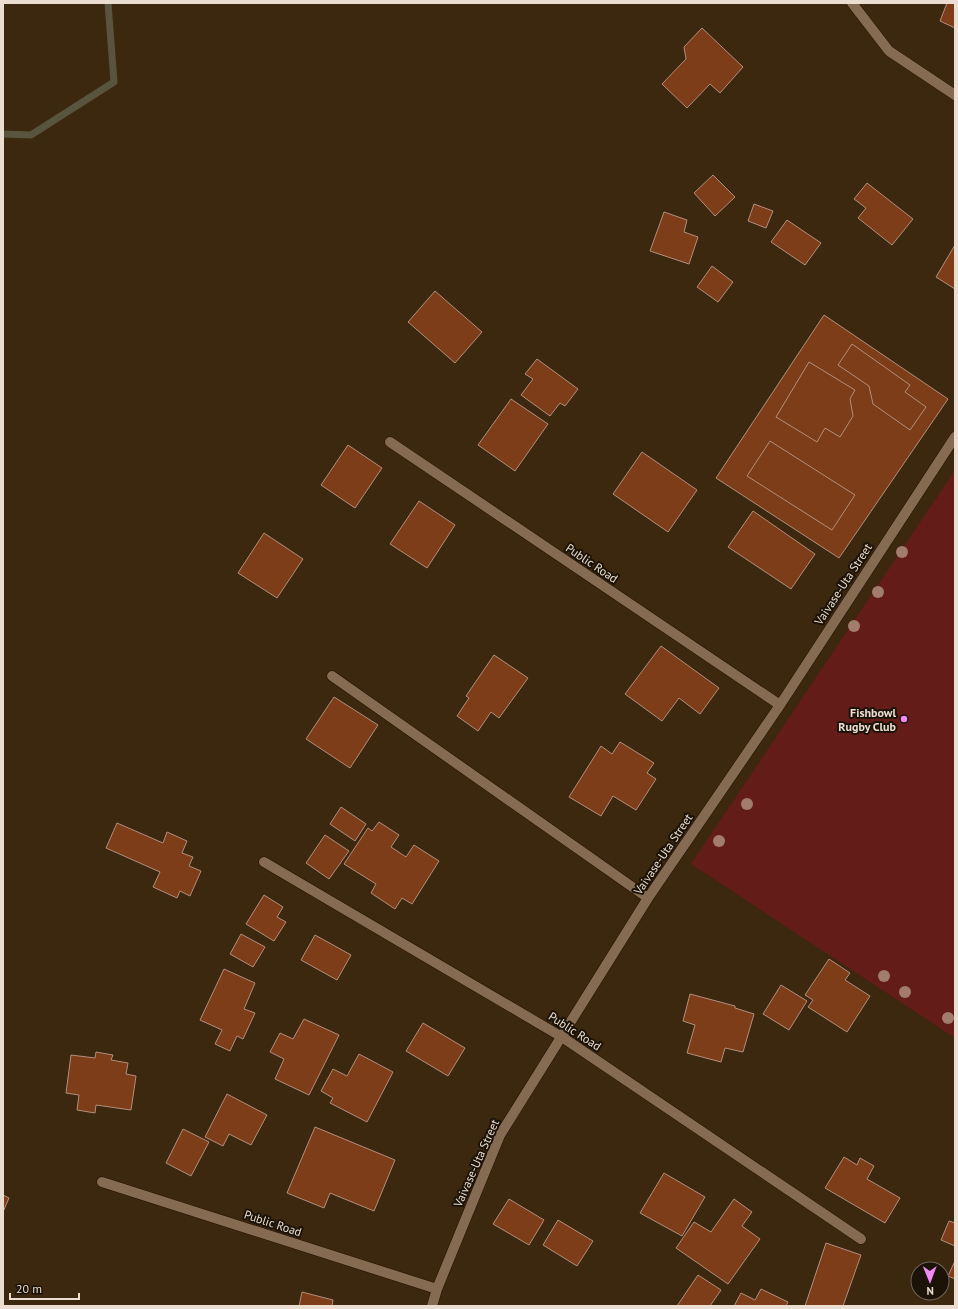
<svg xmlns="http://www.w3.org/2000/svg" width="958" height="1309" viewBox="0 0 958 1309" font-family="'PT Sans',sans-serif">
<rect width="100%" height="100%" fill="#3c270f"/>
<path fill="#641c18" d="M955 470V1038L691 864Z"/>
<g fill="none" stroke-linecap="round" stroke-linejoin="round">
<path stroke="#59543e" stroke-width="7" d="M3 134 31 135 114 82 108 3"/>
</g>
<path fill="#7d3d18" stroke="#b28f7e" d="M947 3H955V28L940 21Z
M702 28 743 67 720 93 710 84 687 108 662 84 686 59 684 47Z
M713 175 735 197 715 216 694 193Z
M867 183 913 219 892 245 858 218 866 208 854 199Z
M754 204 773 211 766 228 748 221Z
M664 212 687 220 684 232 698 237 689 264 650 251Z
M787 220 821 243 805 265 771 242Z
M955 245V289L936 277Z
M712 266 733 282 718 302 697 287Z
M435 291 482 332 455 363 408 322Z
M824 315 948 399 839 558 716 478Z
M852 344 910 385 905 392 926 407 910 430 873 404 869 386 838 365Z
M537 359 578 389 565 406 560 403 550 416 521 395 533 379 525 374Z
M809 362 855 390 850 399 853 416 840 437 825 428 817 442 776 417Z
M511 399 548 424 515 471 478 445Z
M770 441 855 495 832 530 747 476Z
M348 445 382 468 355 508 321 485Z
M642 452 697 490 668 532 613 494Z
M419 501 455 525 427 568 390 544Z
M753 511 815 554 791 589 728 547Z
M264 533 303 559 277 598 238 573Z
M661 646 719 688 700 714 679 698 662 721 625 694Z
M494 655 528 678 499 718 491 712 478 731 457 716 469 698 466 696Z
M334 697 378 725 350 768 306 739Z
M620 742 654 763 647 773 656 779 636 810 613 796 601 816 569 797 601 746 612 754Z
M341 807 366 824 355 841 330 824Z
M379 822 399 835 391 847 406 857 414 845 439 861 412 904 402 898 395 909 371 893 376 884 344 864 368 828 372 831Z
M117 823 163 843 167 832 187 841 182 853 193 857 189 866 201 871 190 896 180 891 177 898 153 887 160 872 106 848Z
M325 835 349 851 329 879 306 863Z
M264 895 283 907 277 917 286 922 274 941 246 924Z
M241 934 265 947 253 967 230 954Z
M315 935 351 955 337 980 301 960Z
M829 959 850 973 845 980 870 996 847 1032 808 1007 813 1000 805 995Z
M224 969 255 983 244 1009 255 1013 243 1039 237 1036 230 1051 215 1044 222 1030 200 1020Z
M781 985 807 1001 789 1030 763 1014Z
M690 994 735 1006V1008L754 1014 743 1052 725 1048 721 1062 687 1053 695 1025 683 1021Z
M304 1019 339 1035 309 1095 275 1079 284 1059 270 1052 280 1033 293 1039Z
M423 1023 465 1048 448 1076 406 1051Z
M96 1052 113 1055 111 1060 128 1063 126 1074 136 1076 131 1110 96 1105 95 1113 77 1110 79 1095 66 1093 71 1055 95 1058Z
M359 1054 393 1072 367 1122 330 1103 333 1098 321 1091 333 1069 347 1076Z
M227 1094 267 1115 251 1145 229 1134 223 1146 205 1137Z
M315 1127 395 1160 374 1211 330 1193 324 1208 287 1193Z
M183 1129 209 1142 191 1176 166 1163Z
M844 1157 857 1165 860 1158 874 1166 867 1179 900 1198 885 1223 825 1188Z
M664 1173 705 1197 682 1236 640 1213Z
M3 1195 9 1198 3 1212Z
M509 1199 544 1220 529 1245 493 1224Z
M734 1199 752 1212 742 1226 760 1239 728 1284 676 1248 694 1222 711 1232Z
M558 1220 593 1241 577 1266 543 1245Z
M949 1221 955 1223V1246L941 1240Z
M826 1243 861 1255 843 1306H805Z
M955 1261V1279L948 1276Z
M698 1275 721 1290 710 1306H677Z
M761 1289 788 1302 786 1306H734L741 1293 755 1300Z
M302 1292 333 1300 332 1306H299Z"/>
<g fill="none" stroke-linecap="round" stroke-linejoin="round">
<g stroke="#230f00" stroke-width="11">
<path id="minor" d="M852 3 889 51 955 95
M390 442 780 705
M332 676 648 898
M264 862 562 1037 861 1239
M102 1182 437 1289
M432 1306 437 1289 500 1135 648 898 780 705 955 437"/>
</g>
<use href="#minor" stroke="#846b51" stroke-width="10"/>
</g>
<g fill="#a27c6d">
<circle cx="902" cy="552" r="6"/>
<circle cx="878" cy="592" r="6"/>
<circle cx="854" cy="626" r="6"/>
<circle cx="747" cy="804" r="6"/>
<circle cx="719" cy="841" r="6"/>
<circle cx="884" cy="976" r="6"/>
<circle cx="905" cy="992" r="6"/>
<circle cx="948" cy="1018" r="6"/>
</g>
<circle fill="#f18af4" stroke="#1c1308" stroke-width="1.5" cx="904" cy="719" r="4"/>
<g text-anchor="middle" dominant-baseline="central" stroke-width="4" stroke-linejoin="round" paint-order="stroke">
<g font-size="12" fill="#ebddcf" stroke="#1c1308">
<text transform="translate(592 563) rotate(34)">Public Road</text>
<text transform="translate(843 584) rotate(-57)">Vaivase-Uta Street</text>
<text transform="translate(663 854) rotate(-56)">Vaivase-Uta Street</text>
<text transform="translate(575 1031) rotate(33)">Public Road</text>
<text transform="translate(476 1163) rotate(-66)">Vaivase-Uta Street</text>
<text transform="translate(273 1223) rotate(18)">Public Road</text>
</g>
<g font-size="12" font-weight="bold" fill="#ebddcf" stroke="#1c1308" text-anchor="end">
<text x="896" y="712">Fishbowl<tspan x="896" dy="14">Rugby Club</tspan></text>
</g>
</g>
<rect width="958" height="1309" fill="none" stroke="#ebddcf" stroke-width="8"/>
<g transform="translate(930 1281) rotate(179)"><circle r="19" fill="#1c1308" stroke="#6f6458"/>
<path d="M0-3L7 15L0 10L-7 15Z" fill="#f18af4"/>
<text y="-6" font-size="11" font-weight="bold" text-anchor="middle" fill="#ebddcf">N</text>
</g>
<path d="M10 1293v6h69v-6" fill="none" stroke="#ebddcf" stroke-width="2"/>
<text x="16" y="1293" font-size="12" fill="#ebddcf" stroke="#1c1308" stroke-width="3" paint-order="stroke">20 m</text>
</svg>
